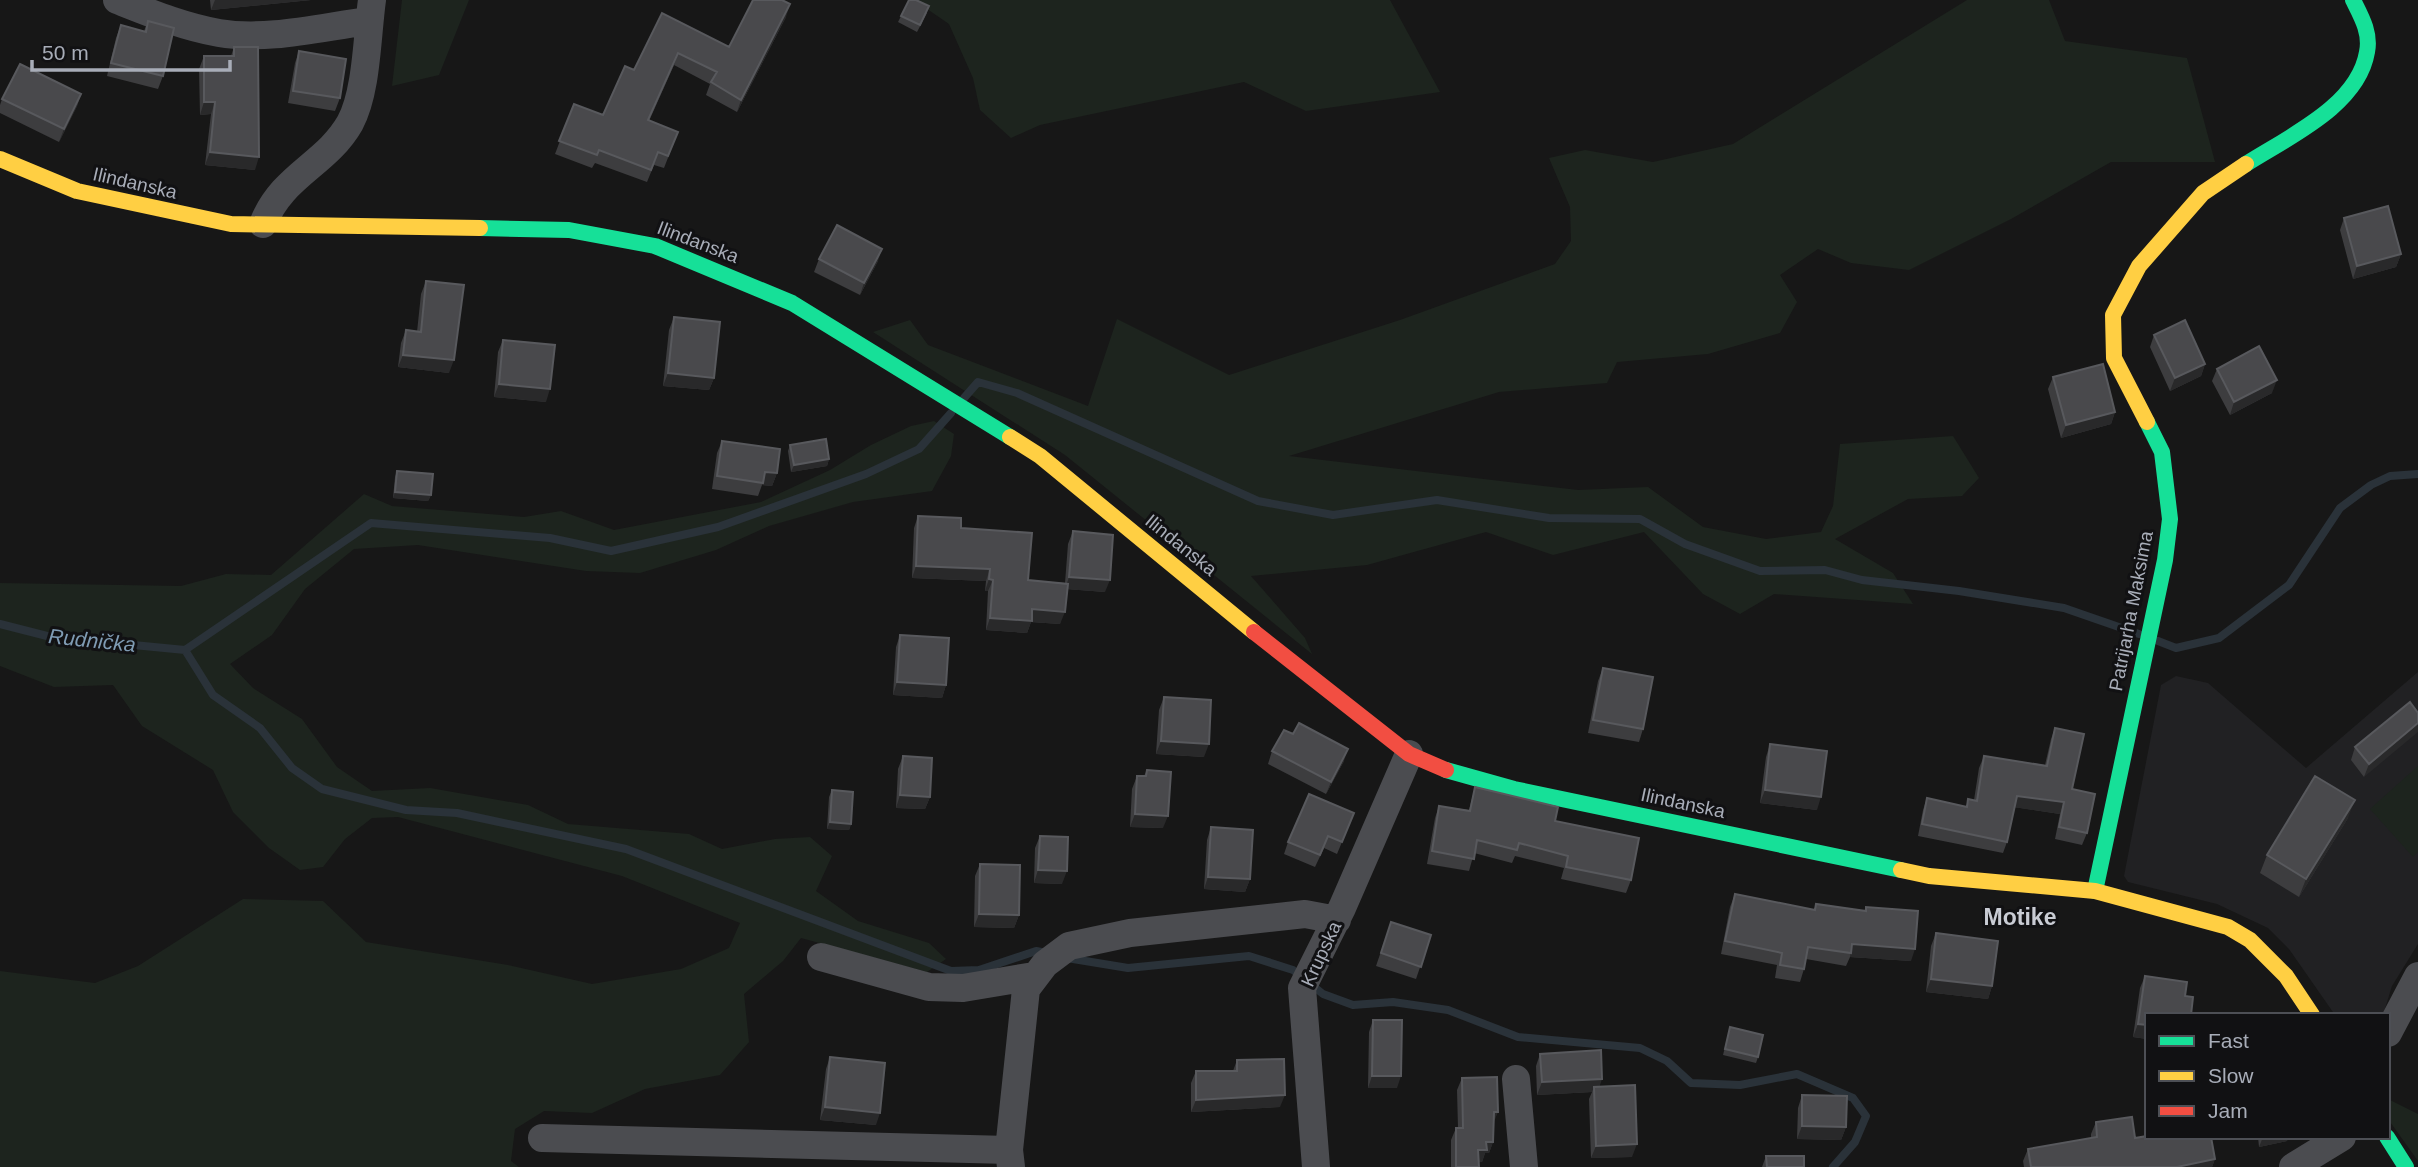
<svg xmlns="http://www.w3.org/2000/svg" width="2418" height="1167" viewBox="0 0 2418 1167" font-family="Helvetica,sans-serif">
<rect width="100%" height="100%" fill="#171717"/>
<path fill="#212123" d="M2418 672V944L2392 986 2383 1015H2335L2289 949 2268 928 2217 904 2128 882 2124 876 2161 685 2176 676 2208 683 2306 768Z"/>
<path fill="#1d241e" d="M402 0H469L439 75 392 86Z
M914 0H1390L1440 92 1306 111 1244 82 1040 125 1011 138 980 110 973 78 949 24Z
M1967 0H2049L2065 41 2187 58 2215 162H2111L2011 219 1909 270 1851 263 1818 249 1780 275 1797 302 1780 333 1708 354 1617 362 1607 383 1499 392 1289 456 1578 490 1648 487 1703 527 1766 539 1821 532 1833 506 1840 444 1953 436 1979 478 1962 496 1908 499 1835 539 1893 573 1913 604 1774 594 1740 614 1703 594 1644 532 1553 555 1486 532 1367 565 1251 576 1305 638 1312 654 1065 455 873 332 910 320 928 345 1088 406 1117 319 1229 375 1400 320 1555 264 1571 241 1570 207 1549 158 1585 150 1653 162 1733 144Z
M934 421 954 434 951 456 932 491 853 502 769 526 716 550 640 573 586 571 418 545 354 549 305 589 272 635 230 664 253 688 302 719 337 767 372 791 430 788 528 805 568 824 689 834 722 849 775 839 810 837 832 856 816 891 858 921 929 943 946 959 927 972 801 938 783 961 744 994 749 1042 720 1075 645 1089 592 1113 544 1111 515 1129 511 1161 519 1167H0V971L95 983 138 966 243 899 323 901 366 942 508 965 592 984 681 969 729 948 740 923 622 876 398 817 372 818 345 839 323 867 300 870 269 848 233 812 213 770 142 726 113 685 54 687 0 666V583L181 586 226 574 271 575 364 494 392 506 524 517 561 511 614 530 761 502 830 470 871 445 911 426Z
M2418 766V852L2413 857 2370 809Z
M2388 1099 2418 1114V1161L2388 1119Z"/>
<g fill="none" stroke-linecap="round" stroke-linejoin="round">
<path stroke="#2a3239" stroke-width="8" d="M964 398 978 382 1017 393 1258 501 1333 515 1437 500 1549 518 1640 519 1685 544 1760 571 1825 570 1862 580 1959 591 2064 608 2139 634
M0 624 51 637 185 650
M2158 641 2176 648 2219 638 2289 585 2340 508 2371 485 2390 476 2418 474
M185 650 371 523 550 538 611 551 718 527 866 474 919 449 951 413
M185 650 213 695 260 728 292 768 322 789 406 810 457 813 626 849 951 971 979 970 1036 951 1047 953
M1067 958 1128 968 1249 956 1293 970 1323 994 1353 1005 1393 1002 1448 1010 1518 1037 1640 1048 1667 1061 1691 1083 1740 1085 1797 1074 1853 1098 1866 1116 1855 1142 1833 1167"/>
<path stroke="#4b4c50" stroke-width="28" d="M117 0C150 13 184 27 219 33 268 41 321 27 369 21
M263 224C282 175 326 165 350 123 367 92 367 35 372 0
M821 957 929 987 963 988 1034 976
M2388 1033 2418 976
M1516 1079 1524 1167
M542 1138 1009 1150
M1011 1167 1009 1150 1026 989 1045 964 1069 946 1130 933 1305 914 1337 920
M1316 1167 1302 988 1342 908 1409 754
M2293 1167 2342 1137"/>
<path stroke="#16e098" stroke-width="16" d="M2246 164C2288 137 2358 106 2367 52 2371 33 2361 16 2353 0
M480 228 569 230 655 246 792 303 1010 437
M1446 770 1514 789 1901 870
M2095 891 2165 560 2170 519 2162 452 2147 422
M2387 1137 2406 1167"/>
<path stroke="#ffcf43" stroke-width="16" d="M0 159 77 191 231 224 480 228
M2147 422 2114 358 2113 315 2139 266 2203 193 2246 164
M1010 437 1040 456 1254 632
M1901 870 1929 876 2095 891 2228 927 2250 940 2286 976 2312 1015"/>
<path stroke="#f24e42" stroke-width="16" d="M1254 632 1409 754 1446 770"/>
</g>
<path fill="#3d3d3f" d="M210 0H311L211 10Z
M662 13 729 47 786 17 737 112 706 95 710 84 674 65 649 121 678 132 664 168 654 165 647 182 595 163 592 168 555 154 574 104 603 115 634 70Z
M927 13 917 32 898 22 901 16Z
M148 21 163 76 158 89 107 76 116 38 121 25 144 31Z
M234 47 255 170 205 165 211 114 200 115 199 69 204 56H231Z
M299 51 340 98 335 111 288 103 295 63Z
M81 94 77 106 59 142 0 113V105L2 99Z
M2344 218 2401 254 2396 267 2353 279 2340 230Z
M819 259 878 261 860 295 814 272Z
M426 281 449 373 398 367 401 343 406 330 417 332 421 294Z
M674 317 714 378 709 390 663 386 669 330Z
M2154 335 2205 364 2201 376 2170 391 2150 347Z
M503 340 546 402 494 397 498 352Z
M2217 369 2272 393 2230 415 2212 381Z
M2053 377 2115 412 2111 424 2061 438 2048 389Z
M722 441 777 473 772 486 762 485 758 496 712 489 717 453Z
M790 445 829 459 827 466 791 472 788 451Z
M397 471 431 495 428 501 393 498 395 477Z
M918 516 961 528 1028 580 1065 583 1068 544 1073 531 1105 592 1067 589 1060 624 1031 622 1027 633 986 630 988 591H985L986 581 912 578 914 528Z
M900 635 946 685 942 698 893 695 896 647Z
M1603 668 1643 729 1639 742 1588 733 1598 681Z
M1164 697 1204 757 1156 754 1159 710Z
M2410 702 2364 777 2351 760 2355 747Z
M2055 728 2072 789 2087 833 2082 845 2055 839 2060 814 2014 807 2007 842 2003 853 1918 836 1923 810 1927 798 1966 807 1968 799 1974 800 1979 768 1984 756 2045 765 2051 739Z
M1293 734 1344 761 1326 794 1268 764 1272 751Z
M1770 744 1817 810 1760 803 1766 757Z
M903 756 930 797 925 809 896 808 898 769Z
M1147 770 1163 828 1130 827 1132 789 1137 776H1144Z
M1475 787 1555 821 1631 880 1626 893 1561 879 1564 868 1515 856 1512 863 1474 853 1469 871 1427 864 1435 818 1439 806 1469 810Z
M832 790 851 824 849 830 827 829 829 797Z
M1354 813 1337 854 1324 848 1315 867 1284 854 1288 842Z
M2348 818 2299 897 2260 873 2267 855Z
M1211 827 1250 879 1245 892 1204 889 1207 840Z
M1040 836 1062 884 1034 883 1035 848Z
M980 864 1019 915 1014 928 974 927 975 876Z
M1735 894 1814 910 1816 904 1864 911 1866 907 1911 961 1850 957 1846 966 1806 959 1804 969 1800 982 1775 978 1777 965 1721 954 1730 907Z
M1391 922 1431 935 1416 979 1376 966Z
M1936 933 1992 986 1988 999 1926 992 1931 946Z
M2145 976 2185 996 2147 1015V1039L2133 1037 2140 988Z
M1373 1020 1397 1088H1368L1369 1032Z
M1730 1027 1758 1057 1756 1063 1723 1055Z
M1540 1054 1600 1086 1632 1157 1591 1158 1589 1099 1592 1092 1537 1095 1536 1066Z
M830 1057 876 1125 820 1120 826 1069Z
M1237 1060 1280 1107 1191 1112V1083L1196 1071H1233Z
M1462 1078 1494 1124 1493 1142 1489 1153H1485L1482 1162H1479V1167H1451V1140L1456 1128H1458L1457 1090Z
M1802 1095 1846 1127 1841 1140 1797 1139 1798 1108Z
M2096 1122 2135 1138 2215 1159 2212 1167H2024L2023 1161 2028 1149 2091 1138V1134Z
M2258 1137H2288L2287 1141 2259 1147Z
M1766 1156 1804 1167H1762Z"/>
<path fill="#29292a" d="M215 0H311L211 10Z
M790 4 786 17 737 112 741 100Z
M678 53 674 65 643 133 648 120Z
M81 94 77 106 59 142 64 129Z
M204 102H215L211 114 200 115Z
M210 152 259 157 255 170 205 165Z
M882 249 878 261 860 295 864 283Z
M2401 254 2396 267 2353 279 2357 266Z
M403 355 454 360 449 373 398 367Z
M2205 364 2201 376 2170 391 2175 378Z
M668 373 714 378 709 390 663 386Z
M2277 380 2272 393 2230 415 2234 402Z
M499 384 550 389 546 402 494 397Z
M2115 412 2111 424 2061 438 2066 425Z
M829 459 827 466 791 472 794 465Z
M765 472 777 473 772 486 762 485Z
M395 492 431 495 428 501 393 498Z
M916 566 990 569 986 581 912 578Z
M1069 577 1110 580 1105 592 1065 589Z
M989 579 993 580 988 591H985Z
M1032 609 1065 612 1060 624 1031 622 1027 633 986 630 990 618Z
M897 682 946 685 942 698 893 695Z
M2418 723V732L2364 777 2369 764Z
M1161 741 1209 744 1204 757 1156 754Z
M1348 749 1344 761 1326 794 1331 782Z
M1765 790 1821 797 1817 810 1760 803Z
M900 795 930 797 925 809 896 808Z
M2017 796 2064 802 2060 814 2013 807Z
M2355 800 2348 818 2299 897 2306 879Z
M1135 814 1168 816 1163 828 1130 827Z
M830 822 851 824 849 830 827 829Z
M1038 870 1067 871 1062 884 1034 883Z
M1208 877 1250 879 1245 892 1204 889Z
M979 914 1019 915 1014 928 974 927Z
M1852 944 1915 949 1911 961 1850 957Z
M1931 979 1992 986 1988 999 1926 992Z
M2138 1024 2147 1025V1039L2133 1037Z
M1372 1076H1401L1397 1088H1368Z
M1602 1079 1598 1091 1594 1087 1592 1092 1537 1095 1542 1082Z
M1285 1095 1280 1107 1191 1112 1196 1100Z
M825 1107 880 1113 876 1125 820 1120Z
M1494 1112H1498L1493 1124Z
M1802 1126 1846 1127 1841 1140 1797 1139Z
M2263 1137H2288L2287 1141 2259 1147Z
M1486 1142H1493L1489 1153H1485L1482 1162H1474L1478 1150Z
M1637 1144 1632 1157 1591 1158 1596 1146Z
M2215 1159 2212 1167H2177Z"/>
<path fill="#49494c" stroke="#58595d" stroke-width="2" d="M753 0H782L790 4 741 100 711 82 717 72 678 53 648 120 678 132 668 156 658 152 651 170 599 150 597 155 559 141 574 104 603 115 625 66 634 70 662 13 729 47Z
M909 0H916L929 6 920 25 901 16Z
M148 21 174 28 163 76 111 63 121 25 146 32Z
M234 47H258L259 157 210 152 215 102H204V56H234Z
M299 51 346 59 340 98 293 91Z
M20 64 81 94 64 129 2 99Z
M2388 206 2401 254 2357 266 2344 218Z
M837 225 882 249 864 283 819 259Z
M426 281 464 285 454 360 403 355 406 330 421 332Z
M674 317 720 322 714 378 668 373Z
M2185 320 2205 364 2175 378 2154 335Z
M503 340 555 345 550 389 499 384Z
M2259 346 2277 380 2234 402 2217 369Z
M2103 364 2115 412 2066 425 2053 377Z
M826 439 829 459 794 465 790 445Z
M722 441 780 449 777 473 765 472 763 483 717 476Z
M397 471 433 474 431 495 395 492Z
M918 516 961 518V528L1032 533 1028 580 1068 584 1065 612 1032 609V621L990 618 993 580 989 579 990 569 916 566Z
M1073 531 1113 535 1110 580 1069 577Z
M900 635 949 638 946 685 897 682Z
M1603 668 1653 677 1643 729 1593 720Z
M1164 697 1211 700 1209 744 1161 741Z
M2410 702 2418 713V723L2369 764 2355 747Z
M1299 723 1348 749 1331 782 1272 751 1284 730 1293 734Z
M2055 728 2084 734 2072 789 2095 794 2087 833 2059 827 2064 802 2017 796 2007 842 1922 824 1927 798 1967 807 1968 799 1977 801 1984 756 2047 766Z
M1770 744 1827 751 1821 797 1765 790Z
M903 756 932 758 930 797 900 795Z
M1147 770 1171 772 1168 816 1135 814 1137 776H1146Z
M2315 776 2355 800 2306 879 2267 855Z
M1475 787 1558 807 1555 821 1639 838 1631 880 1566 867 1568 856 1519 843 1517 850 1477 840 1474 859 1432 851 1439 806 1470 811Z
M832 790 853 792 851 824 830 822Z
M1309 794 1354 813 1342 842 1328 836 1320 855 1288 842Z
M1211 827 1253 830 1250 879 1208 877Z
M1040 836 1068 837 1067 871 1038 870Z
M980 864 1020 865 1019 915 979 914Z
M1735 894 1815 910 1816 904 1866 911V907L1918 911 1915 949 1852 944 1851 953 1808 947 1804 969 1780 965 1782 953 1725 941Z
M1391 922 1431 935 1421 967 1381 953Z
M1936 933 1998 941 1992 986 1931 979Z
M2145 976 2187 982 2185 996 2193 997 2191 1015H2147V1025L2138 1024Z
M1373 1020H1402L1401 1076H1372Z
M1730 1027 1763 1035 1758 1057 1725 1049Z
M1601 1050 1602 1079 1542 1082 1540 1054Z
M830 1057 885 1063 880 1113 825 1107Z
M1284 1059 1285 1095 1196 1100V1071H1237V1060Z
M1497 1077 1498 1112H1494L1493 1142H1486L1487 1150H1478L1479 1167H1456V1128H1463L1462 1078Z
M1635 1085 1637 1144 1596 1146 1594 1087Z
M1802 1095 1847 1096 1846 1127 1802 1126Z
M2132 1117 2135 1138 2147 1136V1137H2211L2215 1159 2177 1167H2031L2028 1149 2097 1137 2096 1122Z
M1766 1156H1804V1167H1767Z"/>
<g text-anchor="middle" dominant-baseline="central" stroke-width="6" stroke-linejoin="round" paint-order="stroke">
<g font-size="19" fill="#a8adb8" stroke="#111113">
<text transform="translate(135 183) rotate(13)">Ilindanska</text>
<text transform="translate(698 242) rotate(21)">Ilindanska</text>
<text transform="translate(1181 545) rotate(39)">Ilindanska</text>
<text transform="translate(2131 611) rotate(-79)">Patrijarha Maksima</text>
<text transform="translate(1683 803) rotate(12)">Ilindanska</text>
<text transform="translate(1321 954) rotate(-65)">Krupska</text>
</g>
<g font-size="21" font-style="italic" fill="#7f9bb3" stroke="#111113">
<text transform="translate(92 640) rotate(6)">Rudnička</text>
</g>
<g font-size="23" font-weight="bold" fill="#c9ccd4" stroke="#111113">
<text x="2020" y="917">Motike</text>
</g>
</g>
<rect x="2145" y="1013" width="245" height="126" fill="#111113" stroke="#4d4f55" stroke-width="2"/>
<rect x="2159" y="1036" width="35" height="10" fill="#16e098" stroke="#4d4f55" stroke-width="2"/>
<text x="2208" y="1048" font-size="21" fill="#a8adb8">Fast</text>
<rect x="2159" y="1071" width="35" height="10" fill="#ffcf43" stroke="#4d4f55" stroke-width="2"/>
<text x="2208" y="1083" font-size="21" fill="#a8adb8">Slow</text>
<rect x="2159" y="1106" width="35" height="10" fill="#f24e42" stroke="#4d4f55" stroke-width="2"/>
<text x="2208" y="1118" font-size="21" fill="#a8adb8">Jam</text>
<path d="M32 60v10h198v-10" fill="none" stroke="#a8adb8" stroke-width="3.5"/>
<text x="42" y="60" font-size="21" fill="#a8adb8" stroke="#111113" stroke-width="5" paint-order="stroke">50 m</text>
</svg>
